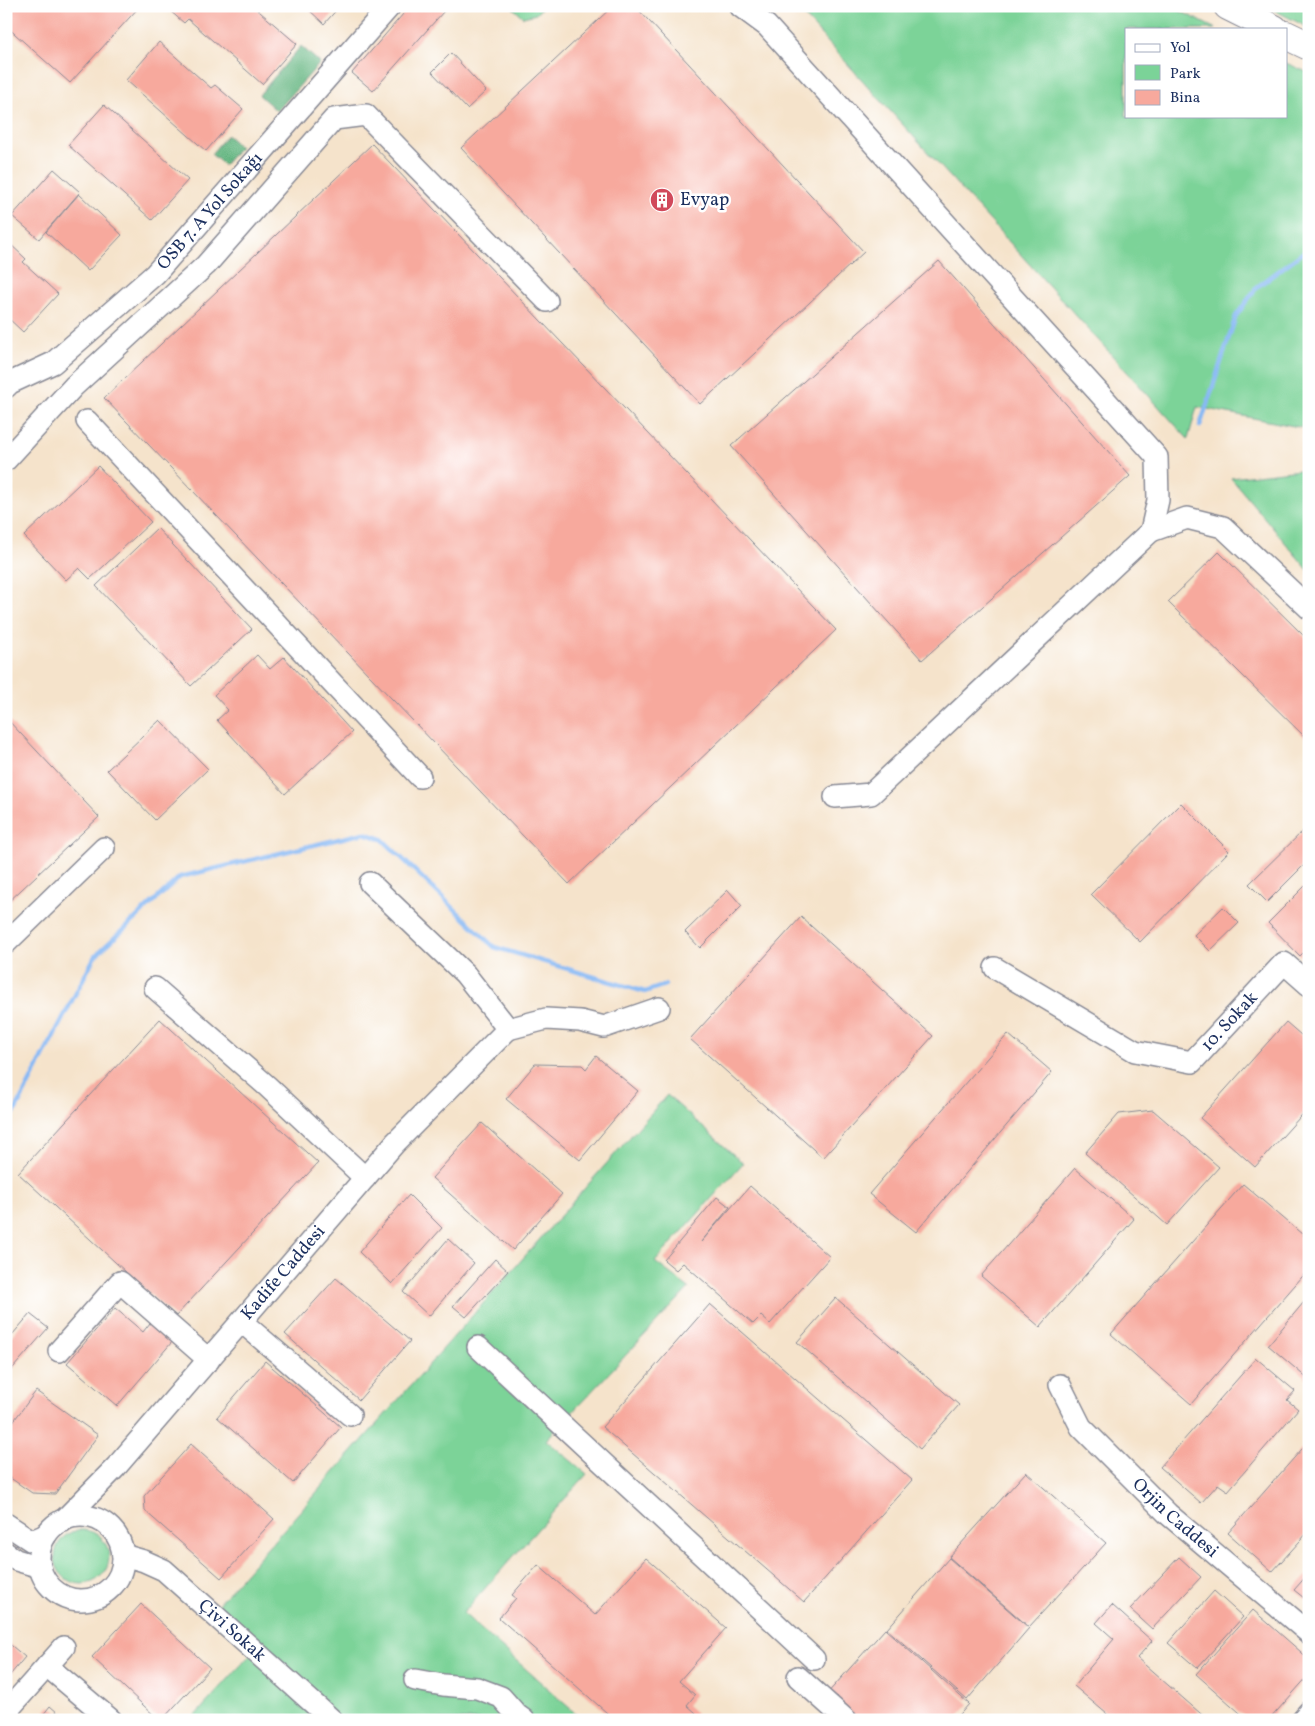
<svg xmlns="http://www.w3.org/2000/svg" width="1315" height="1726" viewBox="0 0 1315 1726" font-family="Vollkorn,serif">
<rect width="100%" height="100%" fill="#fff"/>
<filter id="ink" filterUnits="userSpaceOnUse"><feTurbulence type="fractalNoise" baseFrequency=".02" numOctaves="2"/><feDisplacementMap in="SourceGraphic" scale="10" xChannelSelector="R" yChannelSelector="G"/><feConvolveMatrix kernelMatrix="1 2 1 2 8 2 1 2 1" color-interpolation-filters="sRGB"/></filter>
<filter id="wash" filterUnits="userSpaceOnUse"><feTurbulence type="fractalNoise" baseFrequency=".0096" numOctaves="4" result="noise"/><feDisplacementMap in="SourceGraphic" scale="20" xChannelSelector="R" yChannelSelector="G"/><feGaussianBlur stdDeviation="1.12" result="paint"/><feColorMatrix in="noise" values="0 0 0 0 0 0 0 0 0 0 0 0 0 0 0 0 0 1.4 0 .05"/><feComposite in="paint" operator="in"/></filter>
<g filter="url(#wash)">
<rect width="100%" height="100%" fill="#f5e3cb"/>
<path fill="#7bd398" stroke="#4b817b" d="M511 6H543L536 14 523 17Z
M795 6H1170L1216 29H1126V116H1286V63L1309 73V429L1197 407 1188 439Z
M1266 6H1309V28Z
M1309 469V571L1231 478Z
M667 1095 743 1163 655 1262 689 1288 546 1440 587 1474 463 1613 583 1720H191L261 1643 218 1604Z
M55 1557a27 27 0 1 1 54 0a27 27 0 1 1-54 0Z"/>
<path fill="#64b580" stroke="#40726f" d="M301 46 320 63 277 111 259 95Z
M227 135 240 147 224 165 211 154Z"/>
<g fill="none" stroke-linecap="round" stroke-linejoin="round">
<path stroke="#88b9f4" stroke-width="4.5" d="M1200 426 1236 316 1257 287 1309 248
M6 1117 14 1113 95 956 180 877 364 833 382 839 494 947 645 992 665 985"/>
</g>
<g id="blocks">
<path fill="#f7a99d" d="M6 6H140L70 83 6 26Z
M173 6H253L297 44 262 84 188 19 184 23 169 10Z
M305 6H340L324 24Z
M410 6H439L444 11 373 91 352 73Z
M613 6H635L864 252 700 404 461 148Z
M159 42 211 88 215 85 243 109 206 151 126 80Z
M451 53 486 91 467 109 432 72Z
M104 105 188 180 152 220 68 145Z
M372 144 836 630 569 884 104 398Z
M54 169 80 192 39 239 12 216Z
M79 194 122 235 88 271 46 232Z
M6 240 26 259 23 262 58 294 23 332 6 316Z
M939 261 1130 476 922 660 731 446Z
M98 466 151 522 90 579 79 568 66 580 24 536Z
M157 528 252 629 191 686 96 586Z
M1219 552 1309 641V741L1168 602Z
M257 655 270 669 284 657 352 732 285 794 217 720 228 710 214 695Z
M6 718 99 817 6 904Z
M160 720 208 769 155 820 107 770Z
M1181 803 1229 851 1140 942 1091 894Z
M1309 825V860L1267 902 1249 884Z
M1309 882V947L1300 956 1268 923Z
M728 890 742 906 700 948 685 932Z
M1223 907 1239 923 1210 951 1194 935Z
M801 917 933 1036 823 1158 690 1039Z
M160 1019 318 1163 175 1317 18 1173Z
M1286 1022 1309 1042V1107L1255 1167 1200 1118Z
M1008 1034 1052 1072 916 1232 869 1194Z
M596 1056 638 1091 580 1160 506 1099 535 1064 582 1065 586 1069Z
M1153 1110 1219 1167 1167 1225 1085 1153 1119 1114Z
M482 1123 562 1194 513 1250 432 1178Z
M1075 1168 1134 1219 1040 1327 981 1276Z
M1243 1184 1309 1240V1269L1191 1404 1111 1334Z
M750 1186 830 1257 770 1324 761 1316 753 1324 683 1263 676 1270 664 1260 717 1197 730 1207 701 1242Z
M409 1195 442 1228 392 1284 359 1252Z
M448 1239 474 1263 429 1316 403 1292Z
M495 1259 508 1271 466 1317 453 1306Z
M336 1278 410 1341 359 1400 285 1334Z
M1309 1296V1380L1268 1345Z
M836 1298 959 1405 920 1449 797 1342Z
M710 1304 912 1480 804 1602 602 1427Z
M115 1308 143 1332 150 1323 172 1342 117 1406 67 1363Z
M30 1314 48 1328 6 1376V1342Z
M1256 1358 1295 1391 1287 1400 1298 1409 1228 1491 1218 1484 1201 1503 1160 1467Z
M265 1361 341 1427 293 1483 217 1417Z
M36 1391 98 1435 55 1494 32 1493 6 1475V1431Z
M1309 1441V1531L1272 1572 1228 1533Z
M191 1444 274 1519 221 1578 145 1511 144 1496Z
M1026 1472 1106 1543 1029 1627 949 1557Z
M1179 1557 1201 1577 1152 1629 1130 1609Z
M646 1558 726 1628 679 1681 695 1695 687 1705 696 1713 690 1720H615L499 1618 516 1598 512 1595 538 1565 595 1615Z
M949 1558 1029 1628 967 1700 887 1629Z
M1309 1573V1602L1294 1590Z
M1214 1591 1243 1617 1197 1668 1168 1643Z
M141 1604 210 1668 162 1720H159L92 1657Z
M1112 1605 1152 1641 1137 1658 1208 1720H1114L1074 1686 1114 1639 1096 1623Z
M1253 1610 1309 1659V1675L1269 1720H1248L1196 1674Z
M885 1629 969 1704 955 1720H854L826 1695Z
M6 1641 25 1657 6 1680Z
M50 1706 66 1720H39Z"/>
</g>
</g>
<g filter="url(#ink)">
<use href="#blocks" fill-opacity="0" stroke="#888994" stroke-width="1"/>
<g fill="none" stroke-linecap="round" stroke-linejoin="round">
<g stroke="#888994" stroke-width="24">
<g id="minor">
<path d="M740 6 767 26 1157 457 1158 500 1151 531 871 794 835 797"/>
<path id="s1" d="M6 387 10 383 53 363 155 274 390 6"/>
<path d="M87 421 420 777"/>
<path d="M6 460 74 386 206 265 334 119 366 115 547 301"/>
<path d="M1151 531 1187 518 1223 527 1309 608"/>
<path d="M370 883 465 974 508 1029"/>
<path d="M6 943 104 848"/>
<path id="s2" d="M995 968 1135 1051 1192 1062 1284 963 1309 985"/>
<path d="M155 988 267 1086 365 1178"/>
<path d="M508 1029 546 1019 580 1021 604 1027 659 1008"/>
<path d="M242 1322 350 1415"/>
<path d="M478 1347 814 1659"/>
<path d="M59 1351 120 1282 209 1360"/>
<path id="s3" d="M1060 1385 1081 1427 1168 1514 1309 1633"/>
<circle cx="81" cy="1558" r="42"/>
<path id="s4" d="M63 1521 116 1467 395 1143 508 1029"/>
<path d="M6 1524 32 1541 46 1535"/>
<path d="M6 1553 16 1560 40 1567"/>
<path id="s5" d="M123 1555 144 1561 164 1570 332 1720"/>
<path d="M47 1666 111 1720"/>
<path d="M798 1677 846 1720"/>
<path d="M415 1680 443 1685 477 1688 501 1697 517 1715 524 1720"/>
<path d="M6 1712 64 1647"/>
<path d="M1302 1720 1309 1712"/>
</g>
</g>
<g stroke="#888994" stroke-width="30">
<path id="major" d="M1228 6 1274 29
M1286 35 1309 46"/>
</g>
<use href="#minor" stroke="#fff" stroke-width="21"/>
<use href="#major" stroke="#fff" stroke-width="28"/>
</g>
</g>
<defs>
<g id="building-disc" transform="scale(1.25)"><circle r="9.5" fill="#d1495b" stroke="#fff"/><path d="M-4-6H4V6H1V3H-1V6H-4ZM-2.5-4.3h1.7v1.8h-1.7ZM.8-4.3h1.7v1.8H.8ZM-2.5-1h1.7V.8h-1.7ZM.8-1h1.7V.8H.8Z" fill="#fff"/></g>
</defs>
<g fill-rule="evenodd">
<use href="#building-disc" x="662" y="200"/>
</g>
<g text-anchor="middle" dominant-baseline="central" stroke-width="5" stroke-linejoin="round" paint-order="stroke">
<g font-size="18" fill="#1b2f5e" stroke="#fff" text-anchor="start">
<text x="680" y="200">Evyap</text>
</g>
<g font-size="18" fill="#1b2f5e" stroke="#fff">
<text stroke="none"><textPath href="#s1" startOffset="272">OSB 7. A Yol Sokağı</textPath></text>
<text stroke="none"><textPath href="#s2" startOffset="276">10. Sokak</textPath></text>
<text stroke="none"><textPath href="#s4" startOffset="332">Kadife Caddesi</textPath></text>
<text stroke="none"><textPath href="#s3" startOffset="178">Orjin Caddesi</textPath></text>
<text stroke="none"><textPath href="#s5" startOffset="135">Çivi Sokak</textPath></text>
</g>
</g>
<rect width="1315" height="1726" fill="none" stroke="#fff" stroke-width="25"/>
<rect x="1125" y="28" width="162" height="90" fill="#ffffff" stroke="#a4acbf"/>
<rect x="1135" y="44" width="25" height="8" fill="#ffffff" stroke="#a4acbf"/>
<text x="1170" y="52" font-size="15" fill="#1b2f5e">Yol</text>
<rect x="1135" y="65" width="25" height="15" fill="#7bd398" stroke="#a4acbf"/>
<text x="1170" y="78" font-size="15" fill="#1b2f5e">Park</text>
<rect x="1135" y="90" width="25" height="15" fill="#f7a99d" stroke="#a4acbf"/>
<text x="1170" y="102" font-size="15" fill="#1b2f5e">Bina</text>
</svg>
